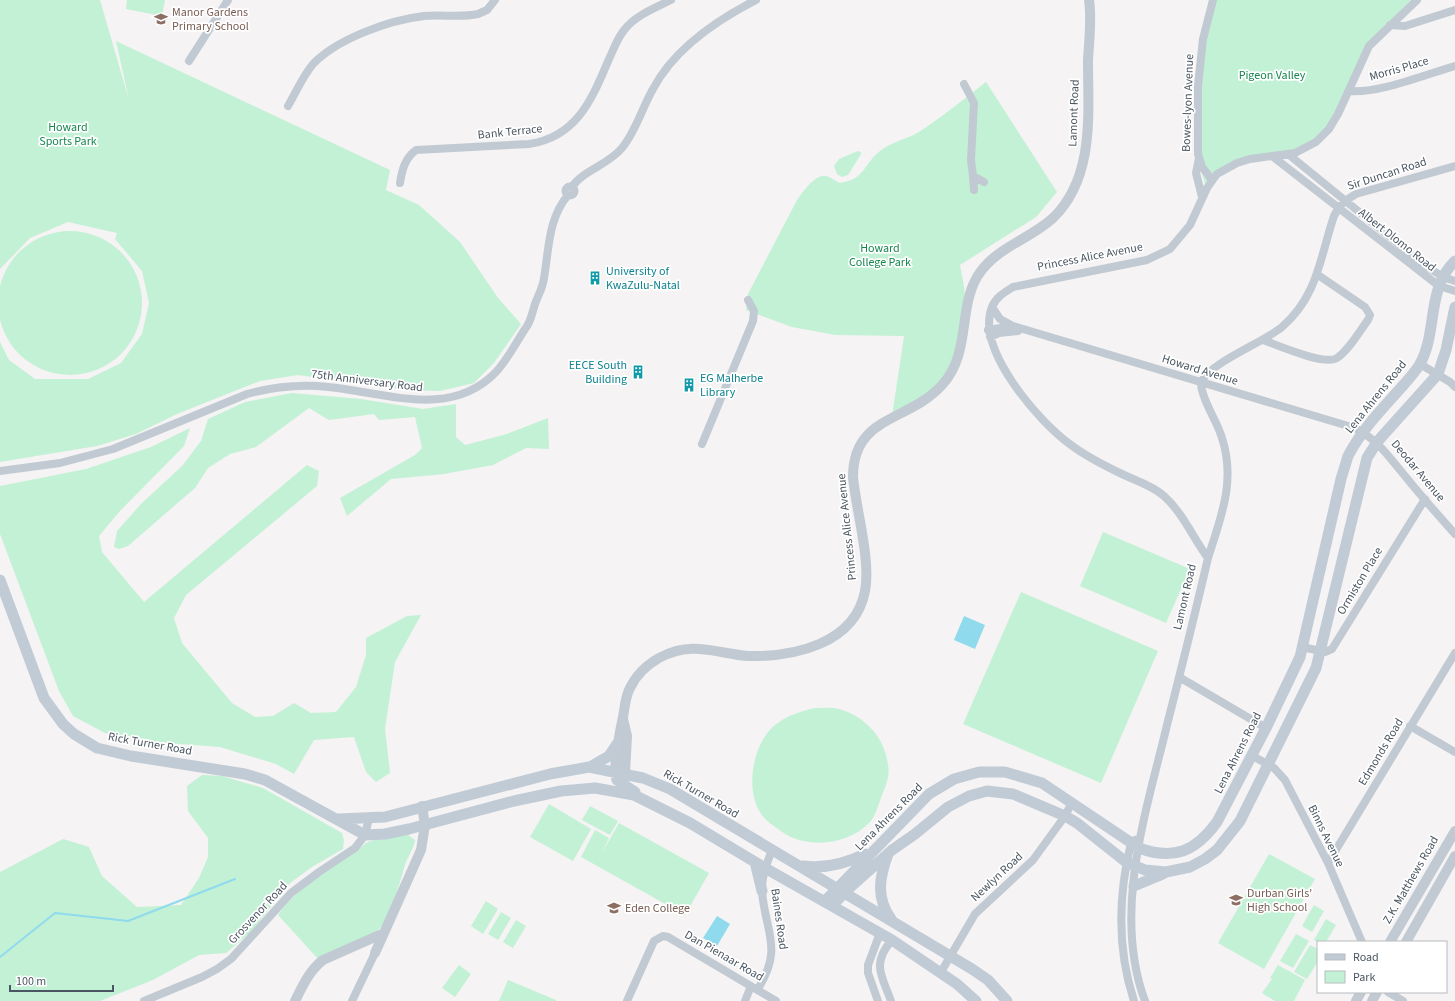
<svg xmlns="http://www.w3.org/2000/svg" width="1455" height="1001" viewBox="0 0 1455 1001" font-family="'Source Sans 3',sans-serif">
<rect width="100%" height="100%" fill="#f5f3f3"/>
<path fill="#c3f1d5" d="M0 0H100L129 100 116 41 390 170 386 190 419 205 460 242 498 298 521 324 494 363 474 383 440 391 406 390 298 375 260 381 177 414 136 434 97 446 0 462V342L9 360 35 379H88L121 363 142 334 149 303 142 271 115 239 117 233 68 222 30 238 0 269Z
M127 0H165L162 16 126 9Z
M1214 0H1411L1375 35 1362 52 1346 94 1327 127 1307 145 1287 155 1240 161 1206 186 1197 159V81Z
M986 82 1057 192 1036 217 960 265C962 275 964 285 965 295 965 325 957 358 939 382 929 395 906 408 892 416L904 336 835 335 792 327 746 310 748 294 797 200C803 192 815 174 826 176 831 177 835 181 840 183 866 179 863 164 880 151 891 142 907 139 919 132 942 117 964 99 986 82Z
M858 151 861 152V154L848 175 842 177 837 174 834 166 839 159Z
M-2 303a72 72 0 1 1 144 0a72 72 0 1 1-144 0Z
M292 393 361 399 423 409 456 404V437L465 445 507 434 548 418 549 449 526 448 493 465 444 474 391 479 347 516 340 498 415 455 422 448 415 417 379 420 374 414 329 420 309 408 256 447 230 454 208 468 195 488 128 546 119 549 114 547 117 531 141 504 182 466 201 441 208 419 245 402Z
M190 428 184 446 119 512 99 536 102 552 144 602 307 465 319 471 317 486 186 595 174 618 182 643 232 703 255 717 273 716 294 703 311 713 336 712 356 687 366 655V638L407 616 421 615 395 662 385 729 390 773 376 782 366 772 354 737 314 740 294 774 276 764 220 747 141 741 105 733 73 716 59 691 0 534V486L86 469 151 447Z
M1103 532 1190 569 1166 623 1080 586Z
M1021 592 1158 651 1101 783 963 724Z
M815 708C823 708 832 707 839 709 865 716 885 738 888 765 890 775 886 786 882 795 879 803 876 815 870 822 851 843 815 848 791 837 784 834 777 828 771 824 744 805 749 756 768 732 780 718 797 712 815 708Z
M202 775 222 776 263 788 342 833 344 840 343 849 312 867 290 883 250 933 226 953 199 955 153 980 100 1001H0V872L63 839 89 847 102 876 137 907 181 905 199 878 208 857V838L188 811 187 786Z
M549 804 591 829 573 861 530 837Z
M590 806 618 821 610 835 582 820Z
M619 823 709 873 685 915 581 857 595 830 609 838 602 853Z
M408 835 415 840C415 847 406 859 404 868 401 879 389 920 381 927 366 942 337 951 318 959L278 915C301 882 337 868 366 843 376 838 396 836 408 835Z
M1269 854 1315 879 1264 969 1218 943Z
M486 901 498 909 483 934 471 926Z
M1314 905 1324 911 1312 932 1302 926Z
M501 912 511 918 498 940 488 934Z
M1326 919 1336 925 1326 942H1318L1314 940Z
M516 920 526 926 513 948 503 942Z
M1296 934 1309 941 1293 968 1280 961Z
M1310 945 1318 949V961L1307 979 1294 972Z
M459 965 471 974 455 997 442 988Z
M1278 965 1305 980 1294 1001H1275L1262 993 1272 979 1270 978Z
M508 980 556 1000V1001H499Z"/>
<path fill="#90daee" d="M964 616 985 625 975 649 954 640Z
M717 916 730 924 717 946 703 938Z"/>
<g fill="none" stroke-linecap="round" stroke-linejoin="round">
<path stroke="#90daee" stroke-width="2" d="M0 957 55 913 128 921 235 879"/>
<path stroke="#c1cad2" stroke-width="8" d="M1390 25 1405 26 1455 10
M189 61 228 0
M964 84 974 103 971 160 973 176 984 182
M1349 91C1378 94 1426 74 1455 66
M288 106C296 92 303 76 313 64 337 39 389 20 424 16 442 14 460 18 478 14L487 10 495 0
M1288 154 1423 264 1443 277 1455 281
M1272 156 1439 286 1455 291
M1199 158 1196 173 1202 197
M973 176 974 190
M1212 180 1202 167 1198 154V86L1203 39 1213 0
M400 183C402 170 405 158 416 150L529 144C577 137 592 99 609 59 614 49 617 38 625 29 636 15 655 8 671 0
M565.5 191a4.5 4.5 0 1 1 9 0a4.5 4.5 0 1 1-9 0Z
M572 187C582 171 608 165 622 148 636 131 642 108 653 89 674 49 717 20 756 0
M992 307 1000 319 1011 325
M988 330 1013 326 1355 428C1379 441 1388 456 1405 476 1421 496 1438 515 1455 534
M990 337 999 333 1018 331
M1263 340C1277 345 1325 366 1337 358 1349 350 1359 332 1368 320L1370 315 1365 307 1318 275
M1420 364 1450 382 1455 387
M702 444 753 321 754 311 748 300
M0 471 60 463 113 449 247 394C273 387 301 384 328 387 384 392 450 420 496 372 507 360 516 343 525 329 531 322 532 313 535 304 538 295 543 288 544 278 549 249 548 219 568 195
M1208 558C1221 517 1236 481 1222 438 1217 421 1206 407 1202 390 1201 387 1201 384 1202 381 1210 363 1264 342 1282 327 1318 296 1320 257 1334 216 1339 205 1346 200 1356 194L1455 166
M1302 647 1325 652 1332 649 1425 499
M1179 677 1266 728
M1410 726 1455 752
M1251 755 1274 768 1285 780 1328 863 1362 942
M1328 863 1455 653
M941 972 975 914 1033 860 1065 816 1072 802
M758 989C783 948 766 934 762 892 761 877 767 863 772 850
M1388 992 1403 1001
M144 1001 202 977 217 969 231 959 291 893 319 872 355 848 365 835 369 818
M352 1001 375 953
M627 1001 654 941 663 936 668 937 776 1001
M745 1001 751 986
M878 1001 868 973V965L880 933
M891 1001C882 976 871 964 892 940
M1134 1001C1117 949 1118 896 1131 843L1135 840
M1145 1001C1112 912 1146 813 1167 725 1181 670 1195 614 1208 558 1193 538 1183 513 1164 496 1153 486 1137 481 1124 475 1105 466 1087 457 1071 445 1039 422 975 349 992 307 996 297 1005 292 1013 287L1147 260 1170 249 1190 225 1207 188 1217 174 1237 163 1250 159 1295 153 1316 142 1329 129 1338 114 1369 46 1417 0"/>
<path stroke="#c1cad2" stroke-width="10" d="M623 719 627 736 625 773
M615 771C616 753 619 735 623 717 625 707 625 697 630 688 642 663 672 646 700 649 716 650 732 655 748 656 794 657 855 644 865 591 871 560 856 510 853 477 853 415 909 422 942 385 971 353 958 310 977 277 994 248 1029 240 1053 218 1095 177 1088 114 1088 60 1089 41 1092 19 1089 0
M1390 942 1455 831
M1406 942 1455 856
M375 953 384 933
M295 1001C303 985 309 971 323 960L384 933 421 850 425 825 422 806
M1356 1001 1361 992
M1372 1001 1377 992"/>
<path stroke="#c1cbd6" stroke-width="11" d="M0 580 44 698 63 724 74 734 97 748 131 756 245 774 265 780 365 835 385 834 409 829 514 801 561 791 595 788 634 795 690 823 765 868 892 940 957 984 976 1001
M590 767 609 756 617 744
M615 771 617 780 635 792
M338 819 385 817 550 774 589 767 643 778 670 789 972 969 988 980 1007 1001
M888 854C879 878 876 898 891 919
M755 862 762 891
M803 866C826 869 845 864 865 854
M1134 886 1163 874
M825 901 929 794 954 779 979 772H1005L1042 783 1139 848C1174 861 1196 851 1217 822L1266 728 1300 657 1341 479 1348 456C1361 431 1380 411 1399 390 1406 382 1414 374 1420 364 1438 331 1426 289 1455 261
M832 906 845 892 892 850 915 834 948 807 969 796 987 791 1013 794 1065 816 1077 823 1126 862 1145 870 1166 872 1190 867 1205 859 1217 850 1240 821 1316 668 1367 458 1377 442 1438 374 1446 350 1455 307"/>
</g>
<defs>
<g id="school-bare" transform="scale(1.08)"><path d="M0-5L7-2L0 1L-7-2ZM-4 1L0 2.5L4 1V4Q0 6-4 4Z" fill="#8d6e63" stroke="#fff" stroke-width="2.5" paint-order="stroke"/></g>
<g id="building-bare" transform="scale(1.08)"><path d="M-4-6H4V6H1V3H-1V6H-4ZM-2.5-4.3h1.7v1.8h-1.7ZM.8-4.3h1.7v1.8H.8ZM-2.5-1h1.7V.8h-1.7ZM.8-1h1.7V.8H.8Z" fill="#0f9aa8" stroke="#fff" stroke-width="2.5" paint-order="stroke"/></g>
<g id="university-bare" transform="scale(1.08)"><path d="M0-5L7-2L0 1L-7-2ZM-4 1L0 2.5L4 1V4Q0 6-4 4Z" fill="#8d6e63" stroke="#fff" stroke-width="2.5" paint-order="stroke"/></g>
</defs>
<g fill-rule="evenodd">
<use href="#school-bare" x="161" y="19"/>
<use href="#building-bare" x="595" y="278"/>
<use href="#building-bare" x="638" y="372"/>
<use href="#building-bare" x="689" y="385"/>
<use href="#university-bare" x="1236" y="900"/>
<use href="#school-bare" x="614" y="908"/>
</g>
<g text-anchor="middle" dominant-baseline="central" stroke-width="3.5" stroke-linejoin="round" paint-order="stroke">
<g font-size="12" fill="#785e54" stroke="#fff" text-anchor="start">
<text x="172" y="12">Manor Gardens<tspan x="172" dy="14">Primary School</tspan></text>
<text x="1247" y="893">Durban Girls'<tspan x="1247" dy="14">High School</tspan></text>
<text x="625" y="908">Eden College</text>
</g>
<g font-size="12" fill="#4a5661" stroke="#fff">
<text transform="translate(1399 69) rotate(-16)">Morris Place</text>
<text transform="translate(1188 103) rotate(-88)">Bowes-lyon Avenue</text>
<text transform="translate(1074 113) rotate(-88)">Lamont Road</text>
<text transform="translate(510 132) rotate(-6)">Bank Terrace</text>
<text transform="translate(1387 174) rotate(-18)">Sir Duncan Road</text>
<text transform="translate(1397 240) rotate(38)">Albert Dlomo Road</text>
<text transform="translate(1090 257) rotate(-11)">Princess Alice Avenue</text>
<text transform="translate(1200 370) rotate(17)">Howard Avenue</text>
<text transform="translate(367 381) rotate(7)">75th Anniversary Road</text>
<text transform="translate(1376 397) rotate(-51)">Lena Ahrens Road</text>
<text transform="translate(1418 471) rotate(50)">Deodar Avenue</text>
<text transform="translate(847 527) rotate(-96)">Princess Alice Avenue</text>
<text transform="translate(1360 581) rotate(-59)">Ormiston Place</text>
<text transform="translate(1185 597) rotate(-77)">Lamont Road</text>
<text transform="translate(150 744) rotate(10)">Rick Turner Road</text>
<text transform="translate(1381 752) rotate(-59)">Edmonds Road</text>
<text transform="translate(1238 753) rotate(-63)">Lena Ahrens Road</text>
<text transform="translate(701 794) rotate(30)">Rick Turner Road</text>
<text transform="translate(889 817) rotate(-45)">Lena Ahrens Road</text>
<text transform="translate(1326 836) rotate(64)">Binns Avenue</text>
<text transform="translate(997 877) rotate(-43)">Newlyn Road</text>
<text transform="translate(1411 880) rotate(-60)">Z.K. Matthews Road</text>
<text transform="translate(258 913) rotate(-47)">Grosvenor Road</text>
<text transform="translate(779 919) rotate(82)">Baines Road</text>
<text transform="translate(724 956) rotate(30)">Dan Pienaar Road</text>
</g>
<g font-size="12" fill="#17864f" stroke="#fff">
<text x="1272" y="75">Pigeon Valley</text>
<text x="68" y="127">Howard<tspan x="68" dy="14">Sports Park</tspan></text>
<text x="880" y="248">Howard<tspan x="880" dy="14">College Park</tspan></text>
</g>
<g font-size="12" fill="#0d838f" stroke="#fff" text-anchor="start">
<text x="606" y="271">University of<tspan x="606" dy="14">KwaZulu-Natal</tspan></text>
<text x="627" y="365" text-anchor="end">EECE South<tspan x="627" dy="14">Building</tspan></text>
<text x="700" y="378">EG Malherbe<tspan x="700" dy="14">Library</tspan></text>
</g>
</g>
<rect x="1317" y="941" width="130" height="52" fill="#ffffff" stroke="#b7bbc0"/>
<rect x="1325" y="954" width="20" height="6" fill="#c1cbd6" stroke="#b7bbc0"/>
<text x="1353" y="961" font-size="12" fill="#4a5661">Road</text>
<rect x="1325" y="971" width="20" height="12" fill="#c3f1d5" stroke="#b7bbc0"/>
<text x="1353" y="981" font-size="12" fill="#4a5661">Park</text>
<path d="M10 985v6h103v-6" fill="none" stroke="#4a5661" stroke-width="2"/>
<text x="16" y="985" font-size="12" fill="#4a5661" stroke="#ffffff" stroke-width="3" paint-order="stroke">100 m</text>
</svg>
